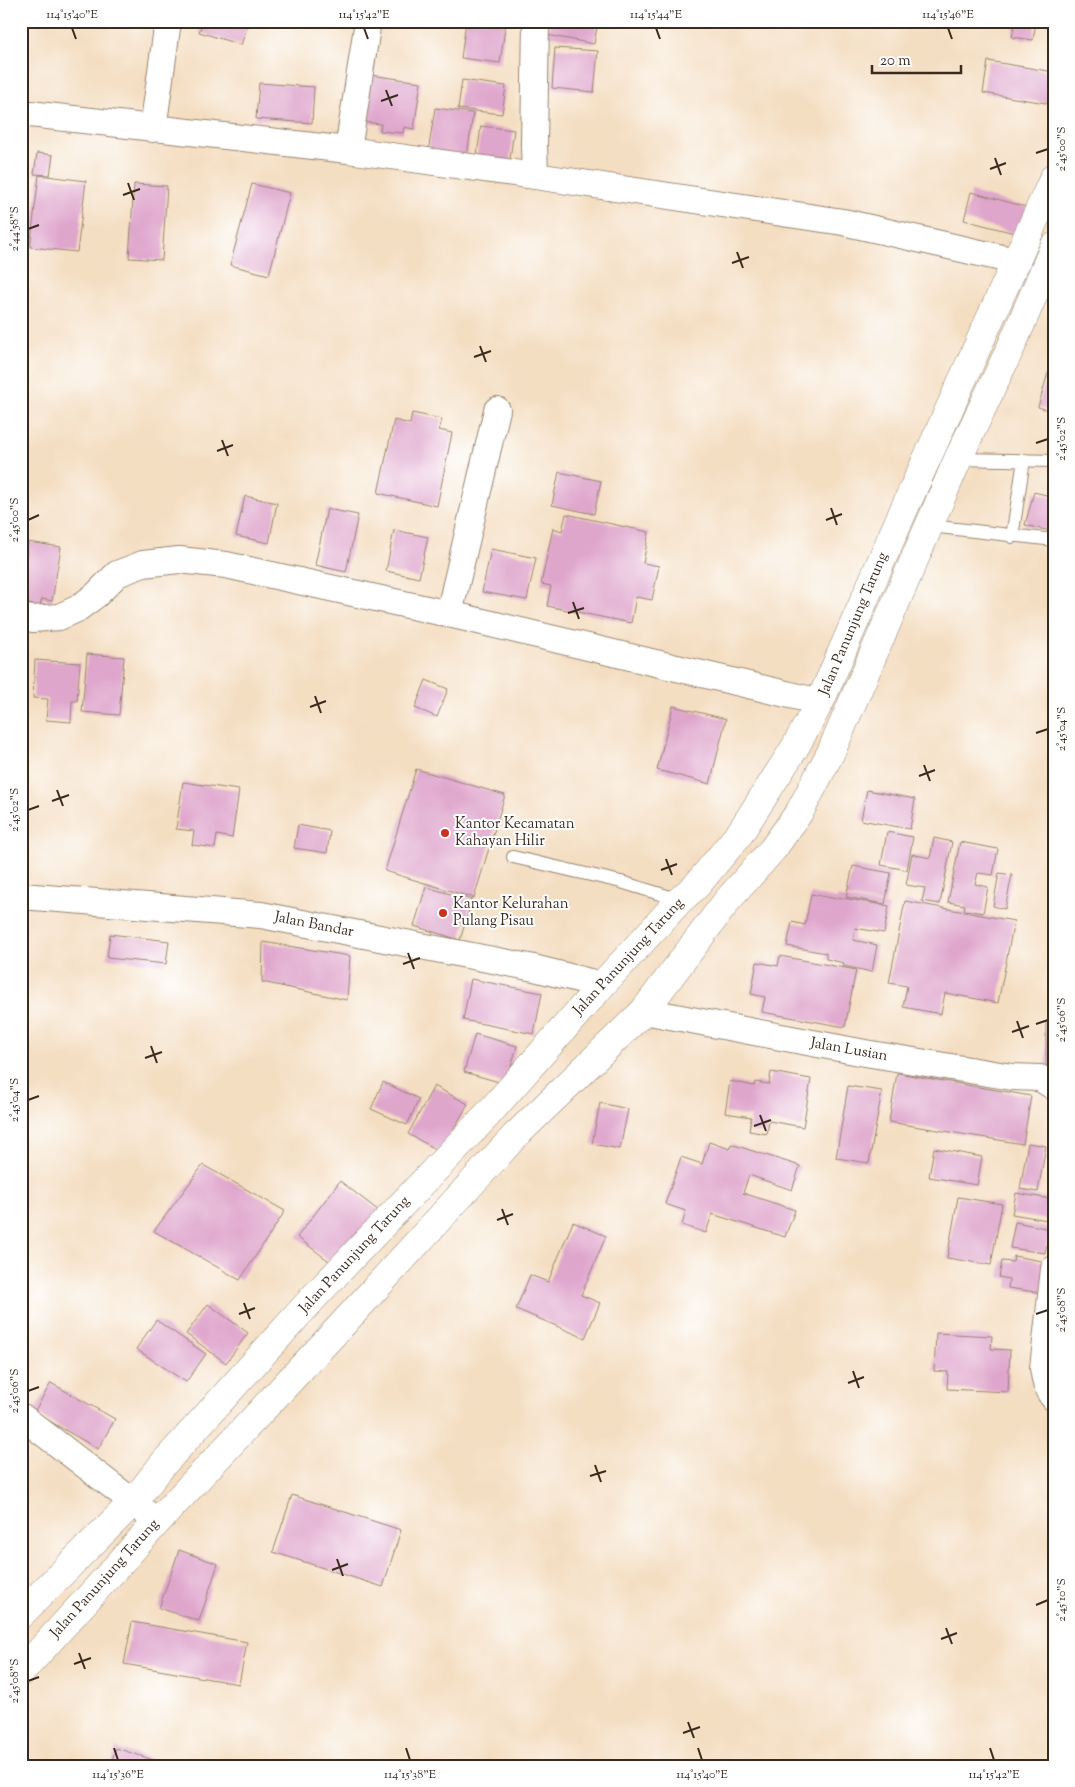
<svg xmlns="http://www.w3.org/2000/svg" width="1075" height="1787" viewBox="0 0 1075 1787" font-family="'Sorts Mill Goudy',serif">
<rect width="100%" height="100%" fill="#fff"/>
<filter id="ink" filterUnits="userSpaceOnUse"><feTurbulence type="fractalNoise" baseFrequency=".02" numOctaves="2"/><feDisplacementMap in="SourceGraphic" scale="10" xChannelSelector="R" yChannelSelector="G"/><feConvolveMatrix kernelMatrix="1 2 1 2 8 2 1 2 1" color-interpolation-filters="sRGB"/></filter>
<filter id="wash" filterUnits="userSpaceOnUse"><feTurbulence type="fractalNoise" baseFrequency=".0096" numOctaves="4" result="noise"/><feDisplacementMap in="SourceGraphic" scale="20" xChannelSelector="R" yChannelSelector="G"/><feGaussianBlur stdDeviation="1.12" result="paint"/><feColorMatrix in="noise" values="0 0 0 0 0 0 0 0 0 0 0 0 0 0 0 0 0 1.4 0 .05"/><feComposite in="paint" operator="in"/></filter>
<g filter="url(#wash)">
<rect width="100%" height="100%" fill="#f4dec2"/>
<g id="blocks">
<path fill="#dfa6cc" d="M203 21H249L241 45 199 32Z
M466 21H506L500 63 461 58Z
M550 21H598L594 44 547 35Z
M1015 21H1054V25L1036 22 1033 40 1012 37Z
M555 48 598 51 594 92 552 88Z
M988 61 1054 72 1052 104 983 93Z
M370 75 421 82 414 129 404 127 403 133 380 131 381 124 364 122Z
M462 80 506 86 502 114 458 109Z
M259 83 314 87 312 123 256 119Z
M435 108 473 113 466 164 427 159Z
M481 126 514 130 509 166 476 162Z
M37 153 53 155 50 175 34 174Z
M39 175 86 181 77 252 30 247Z
M134 184 167 186 162 260 129 258Z
M252 184 290 193 269 275 230 265Z
M971 192 1030 208 1022 235 964 220Z
M1048 373 1054 374V412L1038 407Z
M412 413 442 419 439 430 452 433 437 506 378 493 394 420 410 424Z
M559 472 601 481 594 514 552 505Z
M1034 492 1054 497V532L1025 525Z
M245 496 277 503 269 543 236 536Z
M327 509 358 515 346 572 315 565Z
M566 514 649 532 643 563 659 566 652 600 636 597 631 623 547 606 551 586 541 584 553 528 562 531Z
M394 530 428 537 419 578 386 571Z
M28 542 61 547 52 601 42 599 40 606 21 603V587Z
M491 549 536 558 527 600 482 592Z
M87 654 124 657 119 715 82 712Z
M35 660 80 663 77 701H72L71 722 46 720 48 699 33 698Z
M426 680 448 689 437 717 415 708Z
M673 706 726 719 710 784 657 770Z
M416 769 505 795 474 898 385 871Z
M183 782 239 790 232 838 217 835 215 848 192 845 194 831 176 829Z
M867 790 915 799 910 829 861 820Z
M298 825 330 831 327 853 294 848Z
M887 832 913 837 907 870 881 865Z
M934 838 952 842 940 904 922 901 925 888 906 885 912 854 930 858Z
M960 842 998 849 993 875 978 873 975 884 988 887 983 913 964 910 965 905 948 902Z
M853 866 891 873 885 904 846 897Z
M999 873 1012 875 1005 909 993 906Z
M426 887 472 900 460 940 414 926Z
M811 894 837 899V897L889 906 884 933 855 928 853 940 877 945 872 972 843 966 844 963 826 959V953L787 946 792 922 805 925Z
M905 901 1014 921 998 1003 945 993 941 1014 903 1007 907 986 889 983Z
M110 934 169 941 166 964 107 958Z
M263 942 350 956 347 1000 262 982Z
M780 956 856 970 845 1027 762 1012 765 997 751 994 757 962 778 966Z
M471 979 542 993 534 1034 463 1020Z
M1046 1022H1054V1066H1046Z
M475 1034 517 1046 506 1084 464 1072Z
M771 1072 811 1079 803 1127 769 1121 767 1134 749 1131 751 1117 725 1113 730 1081 754 1086 755 1082 769 1084Z
M897 1073 1031 1096 1023 1144 889 1122Z
M383 1082 419 1099 407 1125 371 1109Z
M434 1086 468 1104 441 1152 408 1134Z
M848 1086 882 1091 869 1163 836 1158Z
M600 1103 628 1109 620 1149 592 1144Z
M709 1142 730 1149 731 1144 800 1166 792 1190 749 1175 743 1193 795 1210 785 1237 712 1214 706 1233 682 1225 686 1211 665 1204 681 1157 702 1164Z
M1028 1143 1046 1146 1038 1192 1020 1189Z
M934 1148 982 1157 977 1185 929 1177Z
M203 1165 285 1211 240 1280 154 1231Z
M340 1181 379 1211 337 1267 297 1237Z
M1016 1193 1051 1199 1047 1220 1012 1214Z
M958 1197 1002 1204 991 1265 947 1258Z
M573 1222 606 1236 581 1295 600 1303 585 1338 516 1309 530 1275 548 1282Z
M1015 1222 1050 1229 1045 1253 1010 1248Z
M1014 1256 1047 1262 1042 1293 1008 1288 1009 1279 999 1277 1002 1261 1013 1262Z
M208 1304 248 1333 226 1363 186 1334Z
M156 1320 206 1354 186 1382 136 1349Z
M936 1333 992 1336 991 1349 1010 1350 1008 1392 947 1389 948 1372 934 1371Z
M51 1383 115 1419 98 1449 34 1412Z
M292 1495 401 1530 383 1587 273 1552Z
M179 1550 218 1564 199 1621 159 1608Z
M132 1622 247 1642 239 1684 124 1664Z
M116 1748 169 1765V1766H110Z"/>
</g>
</g>
<g filter="url(#ink)">
<use href="#blocks" fill-opacity="0" stroke="#988470" stroke-width="1"/>
<g fill="none" stroke-linecap="round" stroke-linejoin="round">
<g stroke="#988470" stroke-width="14">
<path id="lane" d="M958 459 1054 461
M930 526 1054 540
M1012 537 1024 460
M513 857 621 882 680 900"/>
</g>
<g stroke="#988470" stroke-width="28">
<path id="street" d="M21 113 348 150 535 176 843 222 1015 261
M153 129 168 21
M348 150 368 21
M535 176 534 144 536 21
M449 614 497 410
M21 617 33 619 59 617 77 609 96 595 117 574 143 564 179 560 226 565 449 614 820 702
M21 896 261 915 534 968 602 985
M644 1011 865 1053 1012 1077 1040 1078 1054 1087
M1054 1269 1043 1368C1045 1379 1046 1390 1054 1398
M21 1416 133 1502 157 1522"/>
</g>
<g stroke="#988470" stroke-width="29">
<path id="secondary" d="M21 1614 133 1502 164 1463 314 1297 488 1114 602 985 680 900 697 885 740 833 794 749 820 702 896 527 1054 177
M21 1672 157 1522 340 1327 515 1136 644 1011 727 901 773 849 800 811 831 752 958 459 1012 345 1054 247"/>
</g>
<use href="#lane" stroke="#fff" stroke-width="12"/>
<use href="#street" stroke="#fff" stroke-width="26"/>
<use href="#secondary" stroke="#fff" stroke-width="28"/>
</g>
</g>
<path fill="none" stroke="#3b2a1e" stroke-width="2" d="M72 28 76 39M364 28 368 39M656 28 660 39M948 28 952 39M386 90 392 106M381 101 398 95M1036 153 1048 149M995 158 1001 175M990 169 1006 163M128 183 134 200M123 195 140 189M28 229 39 225M737 252 743 268M732 263 749 257M480 346 486 362M474 357 491 351M222 440 228 456M1036 443 1048 439M217 451 233 445M831 508 837 525M28 520 39 515M826 520 842 514M573 602 579 619M568 613 584 608M315 696 321 713M310 707 326 701M1036 733 1048 729M924 765 930 781M919 776 935 770M57 790 63 806M52 801 69 795M28 810 39 806M666 859 672 875M661 870 677 864M408 953 414 969M403 964 420 958M1017 1021 1023 1038M1036 1024 1048 1020M1012 1032 1029 1026M151 1046 157 1063M145 1058 162 1052M28 1100 39 1096M760 1115 766 1131M754 1126 771 1120M502 1209 508 1225M497 1220 513 1214M244 1303 250 1319M239 1314 255 1308M1036 1314 1048 1310M853 1371 859 1388M848 1383 864 1377M28 1391 39 1387M595 1465 601 1482M590 1476 606 1471M337 1559 343 1576M332 1570 348 1564M1036 1605 1048 1600M946 1628 952 1644M941 1639 957 1633M79 1653 85 1669M74 1664 91 1658M28 1681 39 1677M688 1722 694 1738M683 1733 700 1727M114 1748 118 1760M406 1748 410 1760M698 1748 702 1760M990 1748 994 1760"/>
<g fill="#c8321e" stroke="#fff" stroke-width="2">
<circle cx="445" cy="833" r="5"/>
<circle cx="443" cy="913" r="5"/>
</g>
<g text-anchor="middle" dominant-baseline="central" stroke-width="4" stroke-linejoin="round" paint-order="stroke">
<g font-size="15" fill="#3b2a1e" stroke="#fff">
<text transform="translate(854 624) rotate(-67)">Jalan Panunjung Tarung</text>
<text transform="translate(314 925) rotate(11)">Jalan Bandar</text>
<text transform="translate(629 957) rotate(-47)">Jalan Panunjung Tarung</text>
<text transform="translate(849 1050) rotate(10)">Jalan Lusian</text>
<text transform="translate(355 1255) rotate(-47)">Jalan Panunjung Tarung</text>
<text transform="translate(105 1579) rotate(-48)">Jalan Panunjung Tarung</text>
</g>
<g font-size="15" fill="#3b2a1e" stroke="#fff" text-anchor="start">
<text x="455" y="824">Kantor Kecamatan<tspan x="455" dy="17">Kahayan Hilir</tspan></text>
<text x="453" y="904">Kantor Kelurahan<tspan x="453" dy="17">Pulang Pisau</tspan></text>
</g>
</g>
<rect width="1075" height="1787" fill="none" stroke="#fff" stroke-width="55"/>
<path d="M872 65v8h89v-8" fill="none" stroke="#3b2a1e" stroke-width="2.5"/>
<text x="880" y="65" font-size="15" fill="#3b2a1e" stroke="#ffffff" stroke-width="4" paint-order="stroke">20 m</text>
<rect x="28" y="28" width="1020" height="1732" fill="none" stroke="#3b2a1e" stroke-width="2"/>
<g font-size="12" text-anchor="middle" fill="#3b2a1e">
<text x="72" y="18">114°15'40"E</text>
<text x="364" y="18">114°15'42"E</text>
<text x="656" y="18">114°15'44"E</text>
<text x="948" y="18">114°15'46"E</text>
<text transform="translate(1061 149) rotate(-90)" y="4">2°45'00"S</text>
<text transform="translate(14 229) rotate(-90)" y="4">2°44'58"S</text>
<text transform="translate(1061 439) rotate(-90)" y="4">2°45'02"S</text>
<text transform="translate(14 520) rotate(-90)" y="4">2°45'00"S</text>
<text transform="translate(1061 729) rotate(-90)" y="4">2°45'04"S</text>
<text transform="translate(14 810) rotate(-90)" y="4">2°45'02"S</text>
<text transform="translate(1061 1020) rotate(-90)" y="4">2°45'06"S</text>
<text transform="translate(14 1100) rotate(-90)" y="4">2°45'04"S</text>
<text transform="translate(1061 1310) rotate(-90)" y="4">2°45'08"S</text>
<text transform="translate(14 1391) rotate(-90)" y="4">2°45'06"S</text>
<text transform="translate(1061 1600) rotate(-90)" y="4">2°45'10"S</text>
<text transform="translate(14 1681) rotate(-90)" y="4">2°45'08"S</text>
<text x="118" y="1778">114°15'36"E</text>
<text x="410" y="1778">114°15'38"E</text>
<text x="702" y="1778">114°15'40"E</text>
<text x="994" y="1778">114°15'42"E</text>
</g>
</svg>
